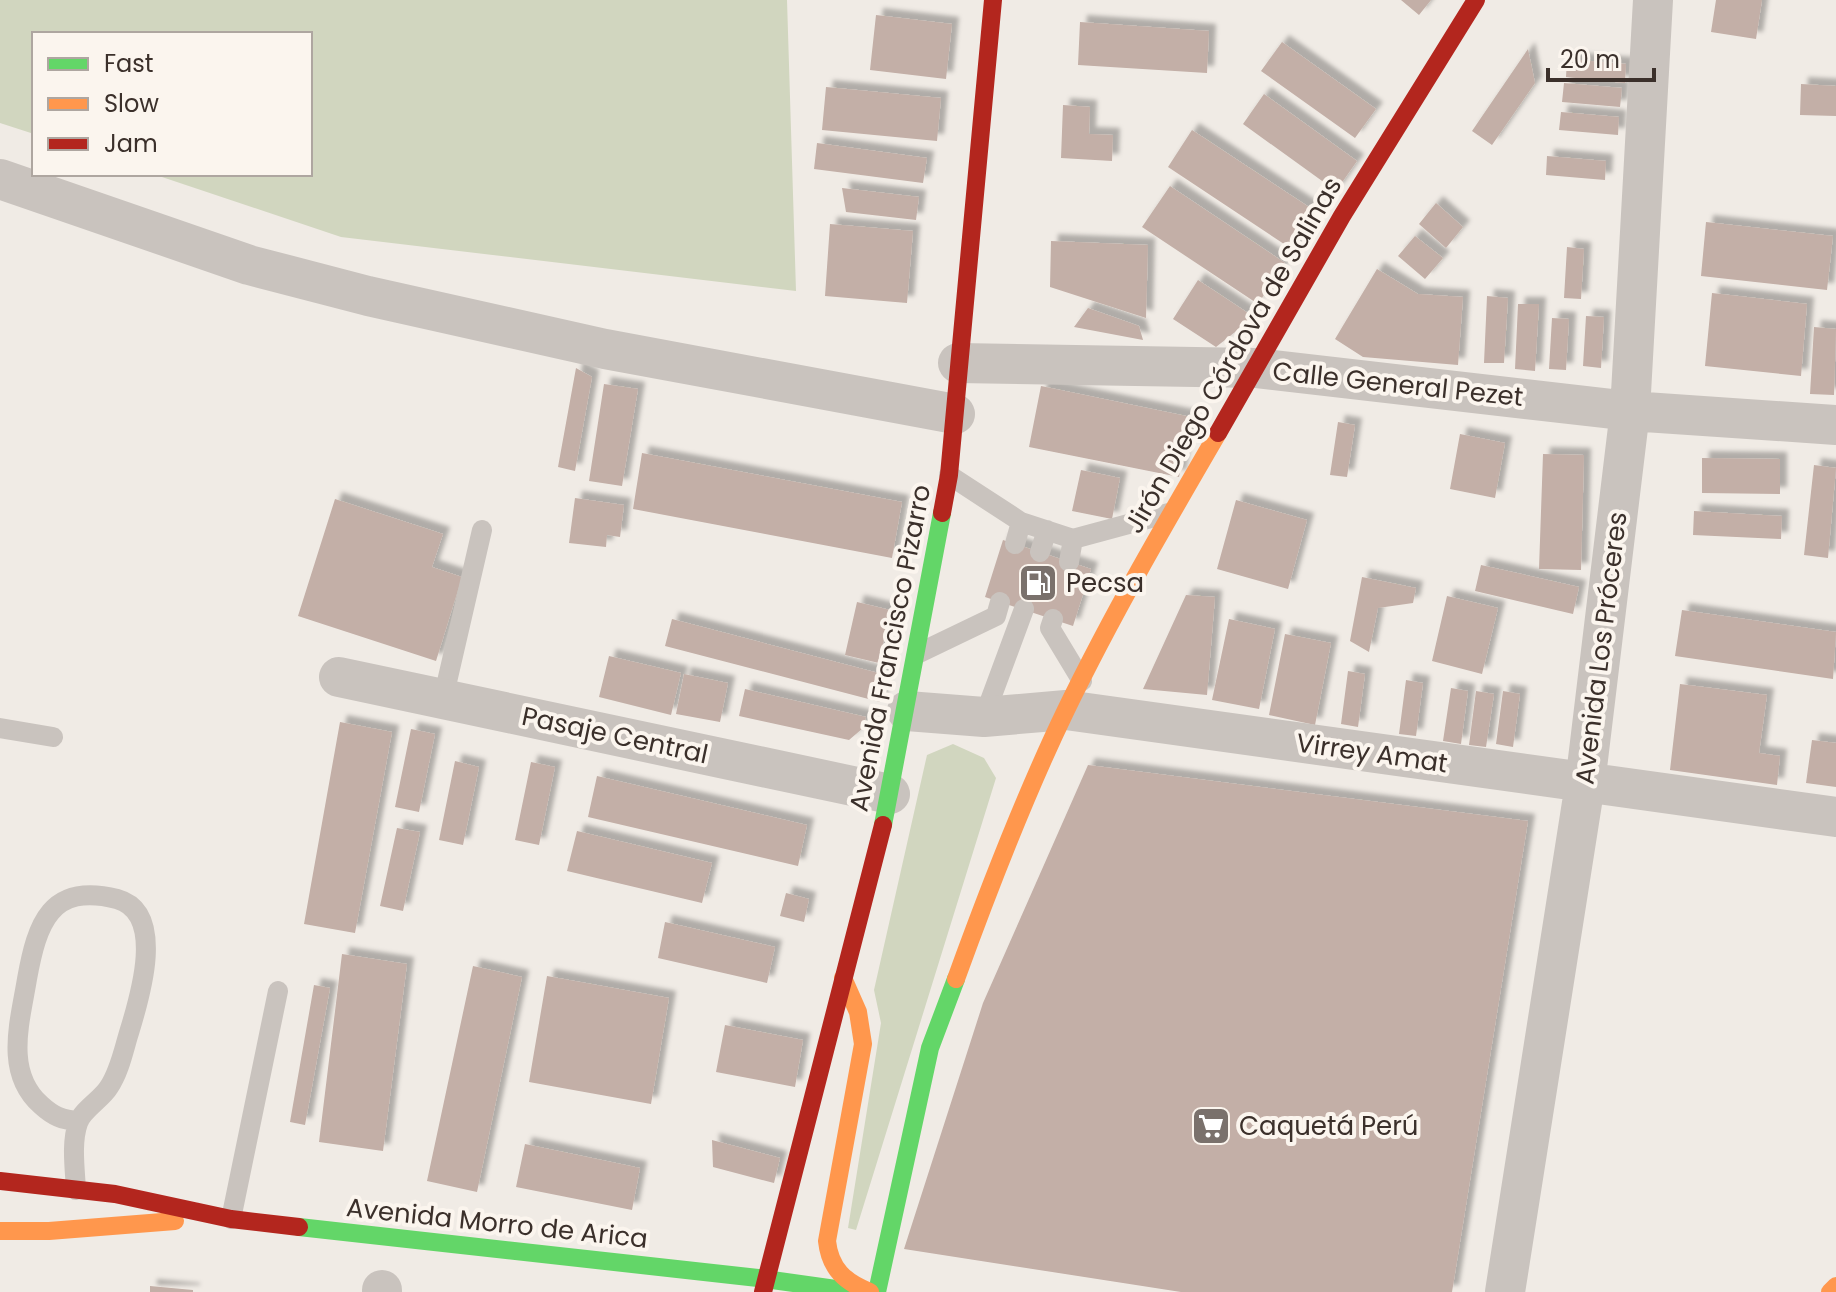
<svg xmlns="http://www.w3.org/2000/svg" width="1836" height="1292" viewBox="0 0 1836 1292" font-family="Poppins,sans-serif">
<defs>
<filter id="shadow"><feDropShadow dx="7" dy="-7" stdDeviation="2" flood-color="#0004"/></filter>
</defs>
<rect width="100%" height="100%" fill="#f0ebe5"/>
<path fill="#d1d6bf" d="M0 0H787L796 291 341 237 153 174H310V34H34V134L0 123Z
M953 744 984 758 996 778 856 1230 848 1228 881 1023 874 990 927 755Z"/>
<path fill="#c3afa7" filter="url(#shadow)" d="M1401 0H1431L1419 15Z
M1716 0H1762L1756 39 1711 32Z
M876 15 952 24 946 79 870 70Z
M1080 22 1209 31 1207 73 1078 65Z
M1282 42 1376 109 1355 138 1261 71Z
M1528 49 1535 83 1492 145 1472 131Z
M1567 59 1626 64 1625 83 1566 77Z
M1564 83 1622 88 1620 107 1562 102Z
M1801 84 1836 86V116L1800 115Z
M826 87 941 98 937 141 822 130Z
M1264 94 1357 161 1336 191 1243 124Z
M1063 105 1090 107 1089 134 1113 135 1112 161 1061 158Z
M1561 112 1619 117 1618 135 1559 130Z
M1192 130 1318 213 1293 250 1168 167Z
M817 143 927 158 923 183 814 169Z
M1547 156 1606 161 1605 180 1546 175Z
M1170 186 1285 263 1258 304 1142 227Z
M842 188 919 197 916 220 846 212Z
M1436 203 1463 227 1446 248 1419 224Z
M1706 222 1833 236 1827 290 1701 276Z
M830 224 913 231 907 303 825 296Z
M1415 236 1443 258 1425 279 1398 256Z
M1051 241 1148 245 1146 318 1050 287Z
M1567 247 1584 249 1581 299 1564 298Z
M1377 269 1418 294 1463 297 1458 365 1363 357 1335 339Z
M1198 280 1254 317 1216 347 1173 319Z
M1712 293 1807 304 1801 376 1705 366Z
M1487 296 1508 298 1504 363H1484Z
M1518 304H1539L1535 371 1515 369Z
M1088 308 1139 326 1143 340 1074 327Z
M1586 316 1604 317 1601 368 1583 366Z
M1552 318 1569 319 1566 370 1549 369Z
M1814 327 1836 329 1834 395 1810 394Z
M576 368 592 377 575 471 558 467Z
M604 384 638 389 622 486 589 481Z
M1041 386 1191 417 1179 477 1029 447Z
M1338 422 1355 425 1347 477 1330 475Z
M1460 434 1505 443 1495 498 1450 489Z
M642 453 902 502 892 558 633 509Z
M1543 454 1584 455 1581 570 1539 569Z
M1702 458 1780 459V494L1702 493Z
M1814 465 1836 468 1828 558 1804 555Z
M1081 470 1120 478 1112 519 1072 511Z
M575 498 624 505 620 537 607 535 606 547 569 543Z
M335 499 443 534 432 567 462 577 436 661 298 616Z
M1236 500 1307 520 1288 589 1217 569Z
M1694 511 1782 516 1781 539 1693 535Z
M1003 540 1091 569 1073 626 985 597Z
M1481 565 1579 587 1573 614 1475 591Z
M1362 577 1416 588 1413 603 1378 608 1369 652 1350 641Z
M1186 595 1215 597 1207 695 1143 689Z
M1447 596 1498 608 1482 674 1432 661Z
M857 602 890 610 879 663 845 655Z
M1682 610 1836 632 1833 679 1675 656Z
M672 619 886 675 880 702 665 646Z
M1229 619 1275 629 1259 709 1212 700Z
M1285 634 1331 643 1315 725 1269 715Z
M609 656 681 673 671 715 599 697Z
M1348 671 1365 674 1358 727 1341 724Z
M684 674 728 683 720 722 676 714Z
M1406 680 1423 683 1416 736 1399 734Z
M1680 684 1767 695 1759 753 1780 756 1777 785 1670 770Z
M1451 688 1468 691 1461 744 1443 741Z
M745 689 866 717 863 728 849 740 739 716Z
M1476 691 1494 694 1486 747 1469 745Z
M1503 691 1520 694 1513 747 1496 744Z
M340 722 392 732 355 933 304 924Z
M411 729 435 734 419 812 395 807Z
M1812 740 1836 743V787L1806 783Z
M455 761 479 767 463 845 439 840Z
M531 762 555 767 539 845 515 840Z
M1088 765 1528 821 1452 1292H1181L904 1249 983 1003Z
M597 776 807 825 798 866 588 817Z
M397 828 420 832 403 911 380 906Z
M577 831 712 863 702 903 567 871Z
M786 893 809 899 804 922 780 916Z
M665 922 775 947 767 983 658 958Z
M342 954 407 964 383 1151 319 1142Z
M473 966 522 977 477 1192 427 1181Z
M547 976 669 998 651 1104 529 1082Z
M314 985 330 988 305 1125 290 1122Z
M725 1025 803 1040 795 1087 716 1072Z
M712 1140 780 1158 774 1183 713 1167Z
M525 1144 640 1168 632 1210 516 1187Z
M150 1286 193 1290V1292H150Z"/>
<g fill="none" stroke-linecap="round" stroke-linejoin="round">
<path stroke="#c9c3be" stroke-width="20" d="M949 475 1021 522 1073 539
M1015 544 1021 522
M1040 552 1047 530
M1069 562 1073 539 1169 513
M1053 619 1050 628 1082 681
M917 654 996 616 1000 602
M443 699 482 530
M984 717 1024 609
M0 728 53 737
M76 1190C75 1169 71 1143 78 1123 82 1110 102 1099 109 1087 119 1072 123 1053 128 1036 138 1003 168 913 117 899 50 882 37 924 27 979 20 1022 4 1072 41 1105 53 1116 62 1120 78 1121
M231 1219 278 991"/>
<path stroke="#c9c3be" stroke-width="40" d="M0 179 249 265 368 296 605 349 955 414
M958 363 1255 368 1630 411 1836 425
M339 677 890 794
M907 711 984 717 1066 710 1836 817
M382 1292V1290
M1505 1292 1585 784 1630 411 1653 0"/>
<path stroke="#63d668" stroke-width="18" d="M883 825 942 513
M299 1227 758 1278 857 1292
M877 1292 930 1048 956 979"/>
<path stroke="#ff974d" stroke-width="18" d="M843 978 858 1012 863 1044 827 1241C830 1269 845 1282 870 1292
M956 979C989 888 1024 797 1066 710 1112 615 1165 524 1218 433
M0 1231H49L175 1221
M1830 1292 1836 1286"/>
<path stroke="#b3261e" stroke-width="18" d="M1218 433 1342 216 1476 0
M942 513 949 475 993 0
M0 1181 115 1194 231 1219 299 1227
M763 1292 883 825"/>
</g>
<defs>
<g id="fuel-square" transform="scale(2)"><rect x="-9" y="-9" width="18" height="18" rx="4" fill="#7a716c" stroke="#fbf5ee"/><path d="M-5.5-6h7V0h2V4h1.3V-2.5L3-4.5l.8-.8L6-3V5H2.5V1h-1V6h-7ZM-4.2-4.7v3.2H.2V-4.7Z" fill="#fff"/></g>
<g id="supermarket-square" transform="scale(2)"><rect x="-9" y="-9" width="18" height="18" rx="4" fill="#7a716c" stroke="#fbf5ee"/><path d="M-6-5.5h2.5l.6 2H6L4.5 2H-2.5L-4.4-4H-6ZM-1.5 3.2a1.3 1.3 0 1 0 .1 0ZM3 3.2a1.3 1.3 0 1 0 .1 0Z" fill="#fff"/></g>
</defs>
<g fill-rule="evenodd">
<use href="#fuel-square" x="1038" y="583"/>
<use href="#supermarket-square" x="1211" y="1126"/>
</g>
<g text-anchor="middle" dominant-baseline="central" stroke-width="8" stroke-linejoin="round" paint-order="stroke">
<g font-size="26" fill="#3b302b" stroke="#fbf5ee">
<text transform="translate(1233 355) rotate(-60)">Jirón Diego Córdova de Salinas</text>
<text transform="translate(1398 384) rotate(6)">Calle General Pezet</text>
<text transform="translate(890 648) rotate(-79)">Avenida Francisco Pizarro</text>
<text transform="translate(1601 648) rotate(-83)">Avenida Los Próceres</text>
<text transform="translate(615 735) rotate(12)">Pasaje Central</text>
<text transform="translate(1372 753) rotate(8)">Virrey Amat</text>
<text transform="translate(497 1223) rotate(6)">Avenida Morro de Arica</text>
</g>
<g font-size="26" fill="#3b302b" stroke="#fbf5ee" text-anchor="start">
<text x="1066" y="583">Pecsa</text>
<text x="1239" y="1126">Caquetá Perú</text>
</g>
</g>
<rect x="32" y="32" width="280" height="144" fill="#fbf5ee" stroke="#aea6a0" stroke-width="2"/>
<rect x="48" y="58" width="40" height="12" fill="#63d668" stroke="#aea6a0" stroke-width="2"/>
<text x="104" y="72" font-size="24" fill="#3b302b">Fast</text>
<rect x="48" y="98" width="40" height="12" fill="#ff974d" stroke="#aea6a0" stroke-width="2"/>
<text x="104" y="112" font-size="24" fill="#3b302b">Slow</text>
<rect x="48" y="138" width="40" height="12" fill="#b3261e" stroke="#aea6a0" stroke-width="2"/>
<text x="104" y="152" font-size="24" fill="#3b302b">Jam</text>
<path d="M1548 68v12h106v-12" fill="none" stroke="#3b302b" stroke-width="4"/>
<text x="1560" y="68" font-size="24" fill="#3b302b" stroke="#fbf5ee" stroke-width="6" paint-order="stroke">20 m</text>
</svg>
